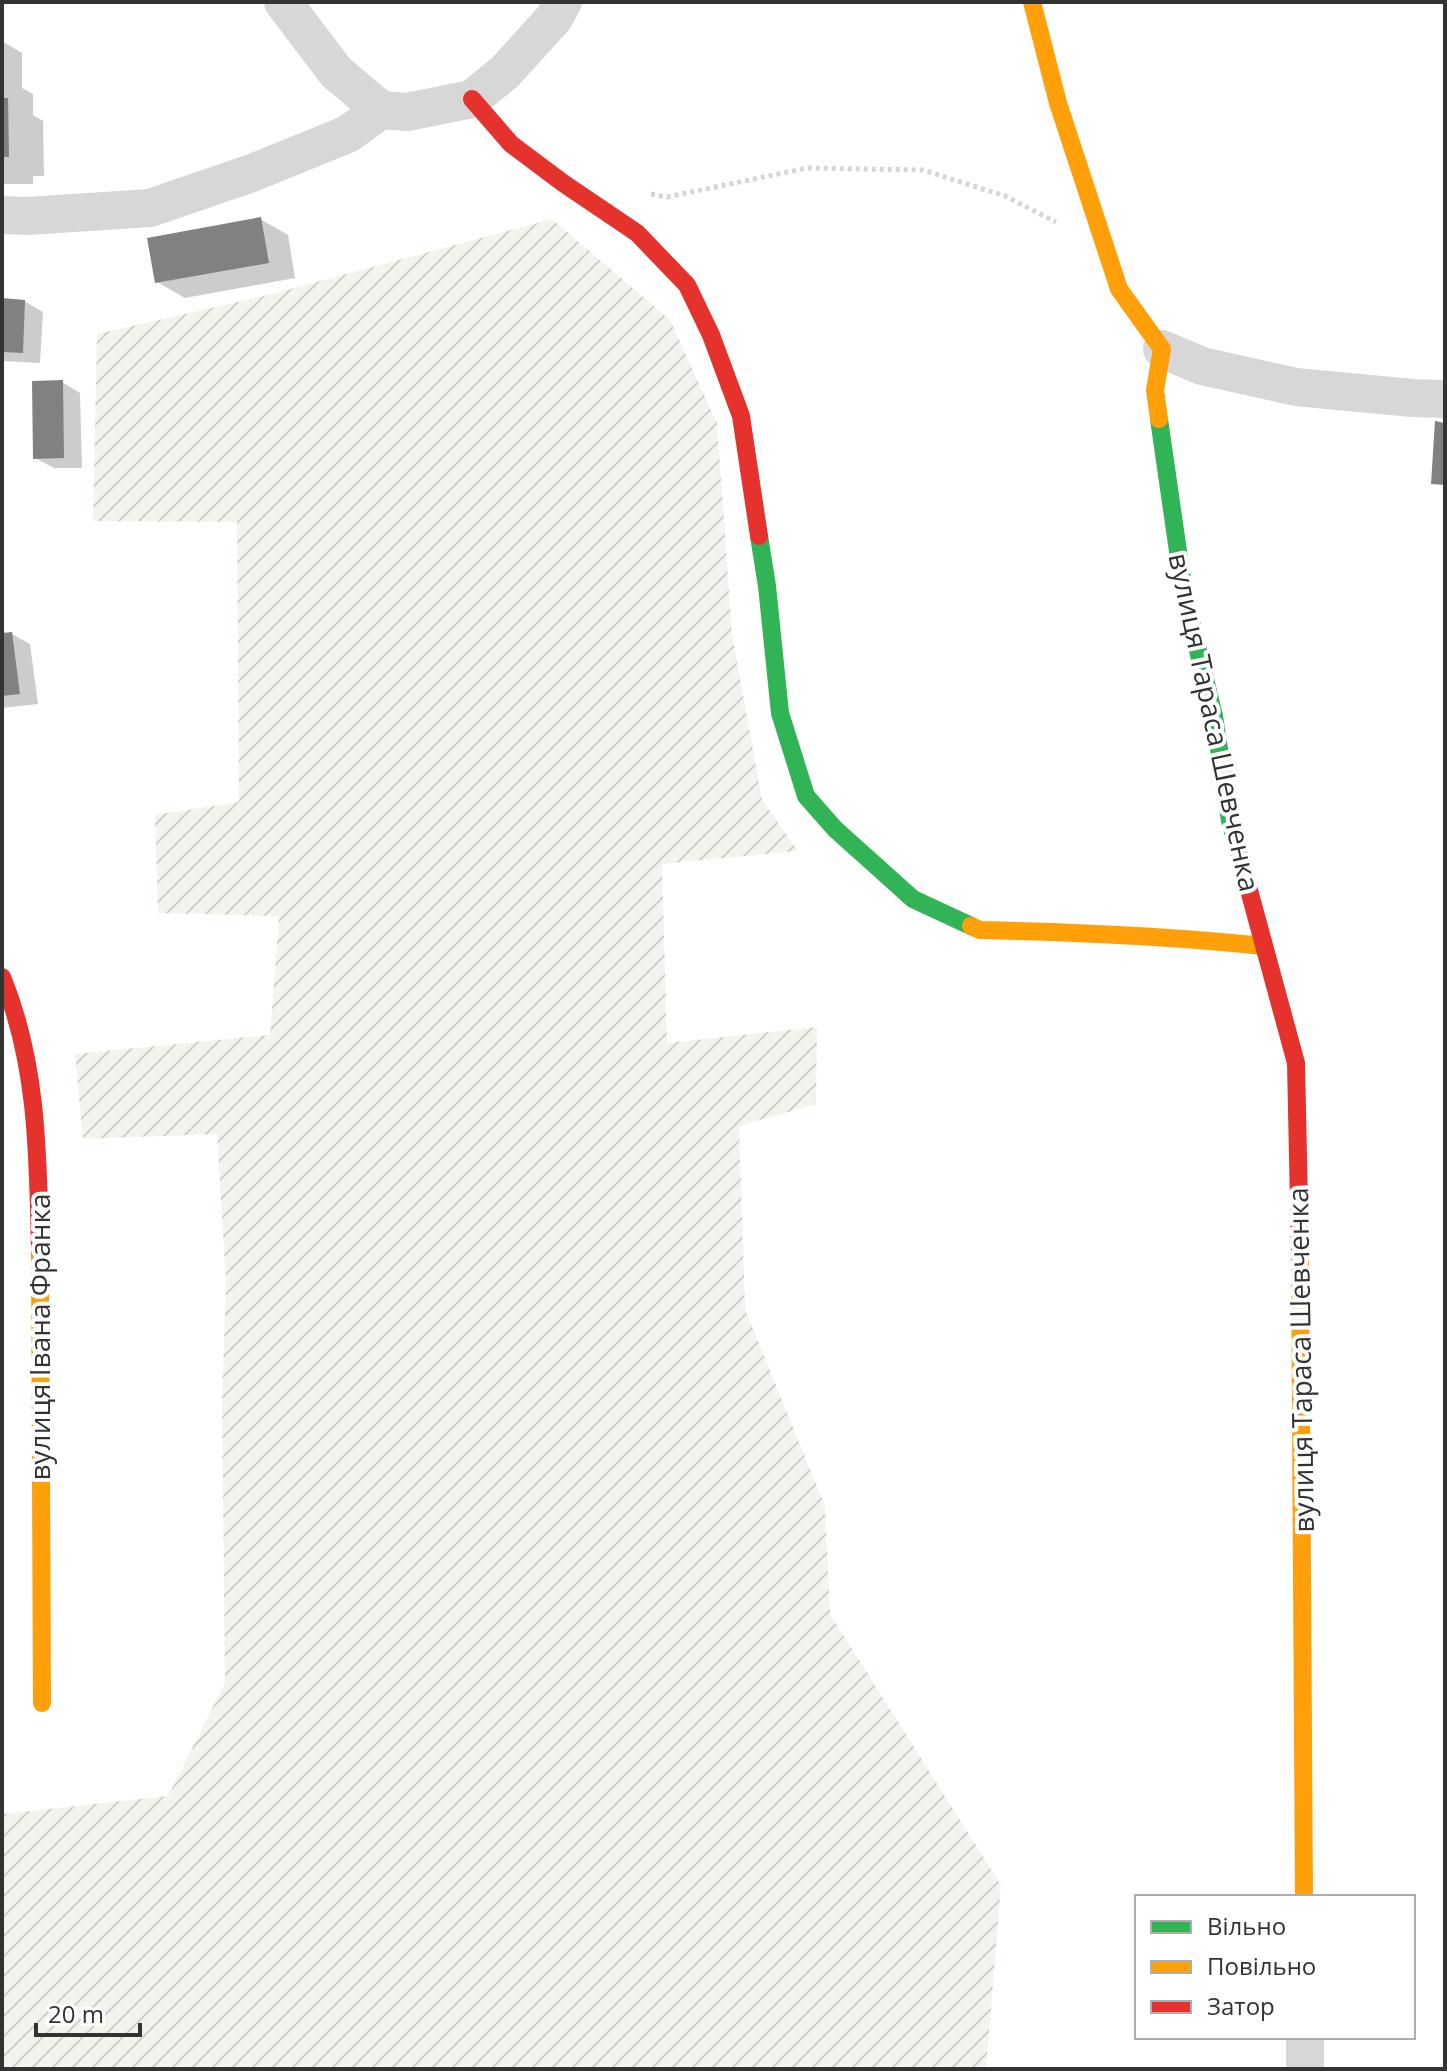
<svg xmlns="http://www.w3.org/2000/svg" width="1447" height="2071" viewBox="0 0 1447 2071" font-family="'Open Sans',sans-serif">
<defs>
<pattern id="garden-furrows" width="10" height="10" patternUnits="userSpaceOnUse" patternTransform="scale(2)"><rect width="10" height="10" fill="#f1f5ed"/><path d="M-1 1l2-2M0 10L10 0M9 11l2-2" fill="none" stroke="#cfd2cc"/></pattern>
</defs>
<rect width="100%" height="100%" fill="#fff"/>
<path fill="url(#garden-furrows)" d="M552 219 670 320 717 423 732 634 762 800 798 851 662 864 667 1043 817 1027 816 1104 739 1126 745 1309 825 1506 830 1614 1001 1885 986 2069H2V1814L168 1796 225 1683 222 1406 226 1281 217 1134 83 1139 75 1054 270 1035 279 916 158 913 155 815 239 802 237 522 93 521 97 334 268 295Z"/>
<path fill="#0003" d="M2 41 22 53V88L33 94V115L43 121 44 176H33V184H3L2 189Z
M260 219 288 235 295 278 185 298 157 282Z
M2 300 24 301 43 312 40 363 2 361Z
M62 382 80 393 82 468H54L35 458Z
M12 634 30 644 38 704 2 708V635Z"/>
<path fill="#818181" d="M2 98H8L9 157H2Z
M261 217 269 263 155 283 147 238Z
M2 298 25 300 23 353 2 352Z
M63 380 64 458 33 459 32 381Z
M1435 421 1445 423V485L1431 484Z
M12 632 20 694 2 696V633Z"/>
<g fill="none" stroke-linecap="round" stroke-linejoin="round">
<path stroke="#d6d6d6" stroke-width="5" stroke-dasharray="4 4" stroke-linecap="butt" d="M651 194 667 197 807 168 923 170 1005 196 1056 222"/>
<path stroke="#d7d7d7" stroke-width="38" d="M283 2 336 72 381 110 407 112 472 99 505 72 554 18 563 2
M2 215 28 216 150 208 252 173 348 134 381 110
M1162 349 1202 366 1296 387 1412 398 1445 399
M1305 2037V2069"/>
<path stroke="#30b455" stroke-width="18" d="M1159 419 1184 593 1214 716 1230 821 1243 868
M759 536 767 586 780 713 806 796 835 829 913 899 971 926"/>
<path stroke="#ff9f0a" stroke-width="18" d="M1032 2 1058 103 1119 289 1162 349 1155 390 1159 419
M971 926 980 930C1075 932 1170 936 1264 946
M40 1251 42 1703
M1300 1251 1304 1897"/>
<path stroke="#e5322d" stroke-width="18" d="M472 99 511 144 563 183 637 233 687 285 711 335 741 416 759 536
M1243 868 1296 1063 1300 1251
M2 977C38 1064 38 1157 40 1251"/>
</g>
<g text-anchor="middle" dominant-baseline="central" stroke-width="8" stroke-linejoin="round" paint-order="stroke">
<g font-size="28" fill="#333" stroke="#fff">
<text transform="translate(1215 722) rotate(78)">вулиця Тараса Шевченка</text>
<text transform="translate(39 1337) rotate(-90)">вулиця Івана Франка</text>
<text transform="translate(1300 1360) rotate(-91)">вулиця Тараса Шевченка</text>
</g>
</g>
<rect width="1447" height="2071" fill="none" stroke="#333333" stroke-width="8"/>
<rect x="1135" y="1895" width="280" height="144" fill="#ffffff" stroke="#adadad" stroke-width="2"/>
<rect x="1151" y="1921" width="40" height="12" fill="#30b455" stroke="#adadad" stroke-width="2"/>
<text x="1207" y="1935" font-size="24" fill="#333333">Вільно</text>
<rect x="1151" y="1961" width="40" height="12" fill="#ff9f0a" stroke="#adadad" stroke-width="2"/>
<text x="1207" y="1975" font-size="24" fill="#333333">Повільно</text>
<rect x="1151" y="2001" width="40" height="12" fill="#e5322d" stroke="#adadad" stroke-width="2"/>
<text x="1207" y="2015" font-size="24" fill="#333333">Затор</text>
<path d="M36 2023v12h104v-12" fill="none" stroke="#333333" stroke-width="4"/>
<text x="48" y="2023" font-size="24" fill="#333333" stroke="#ffffff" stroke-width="6" paint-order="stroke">20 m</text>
</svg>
